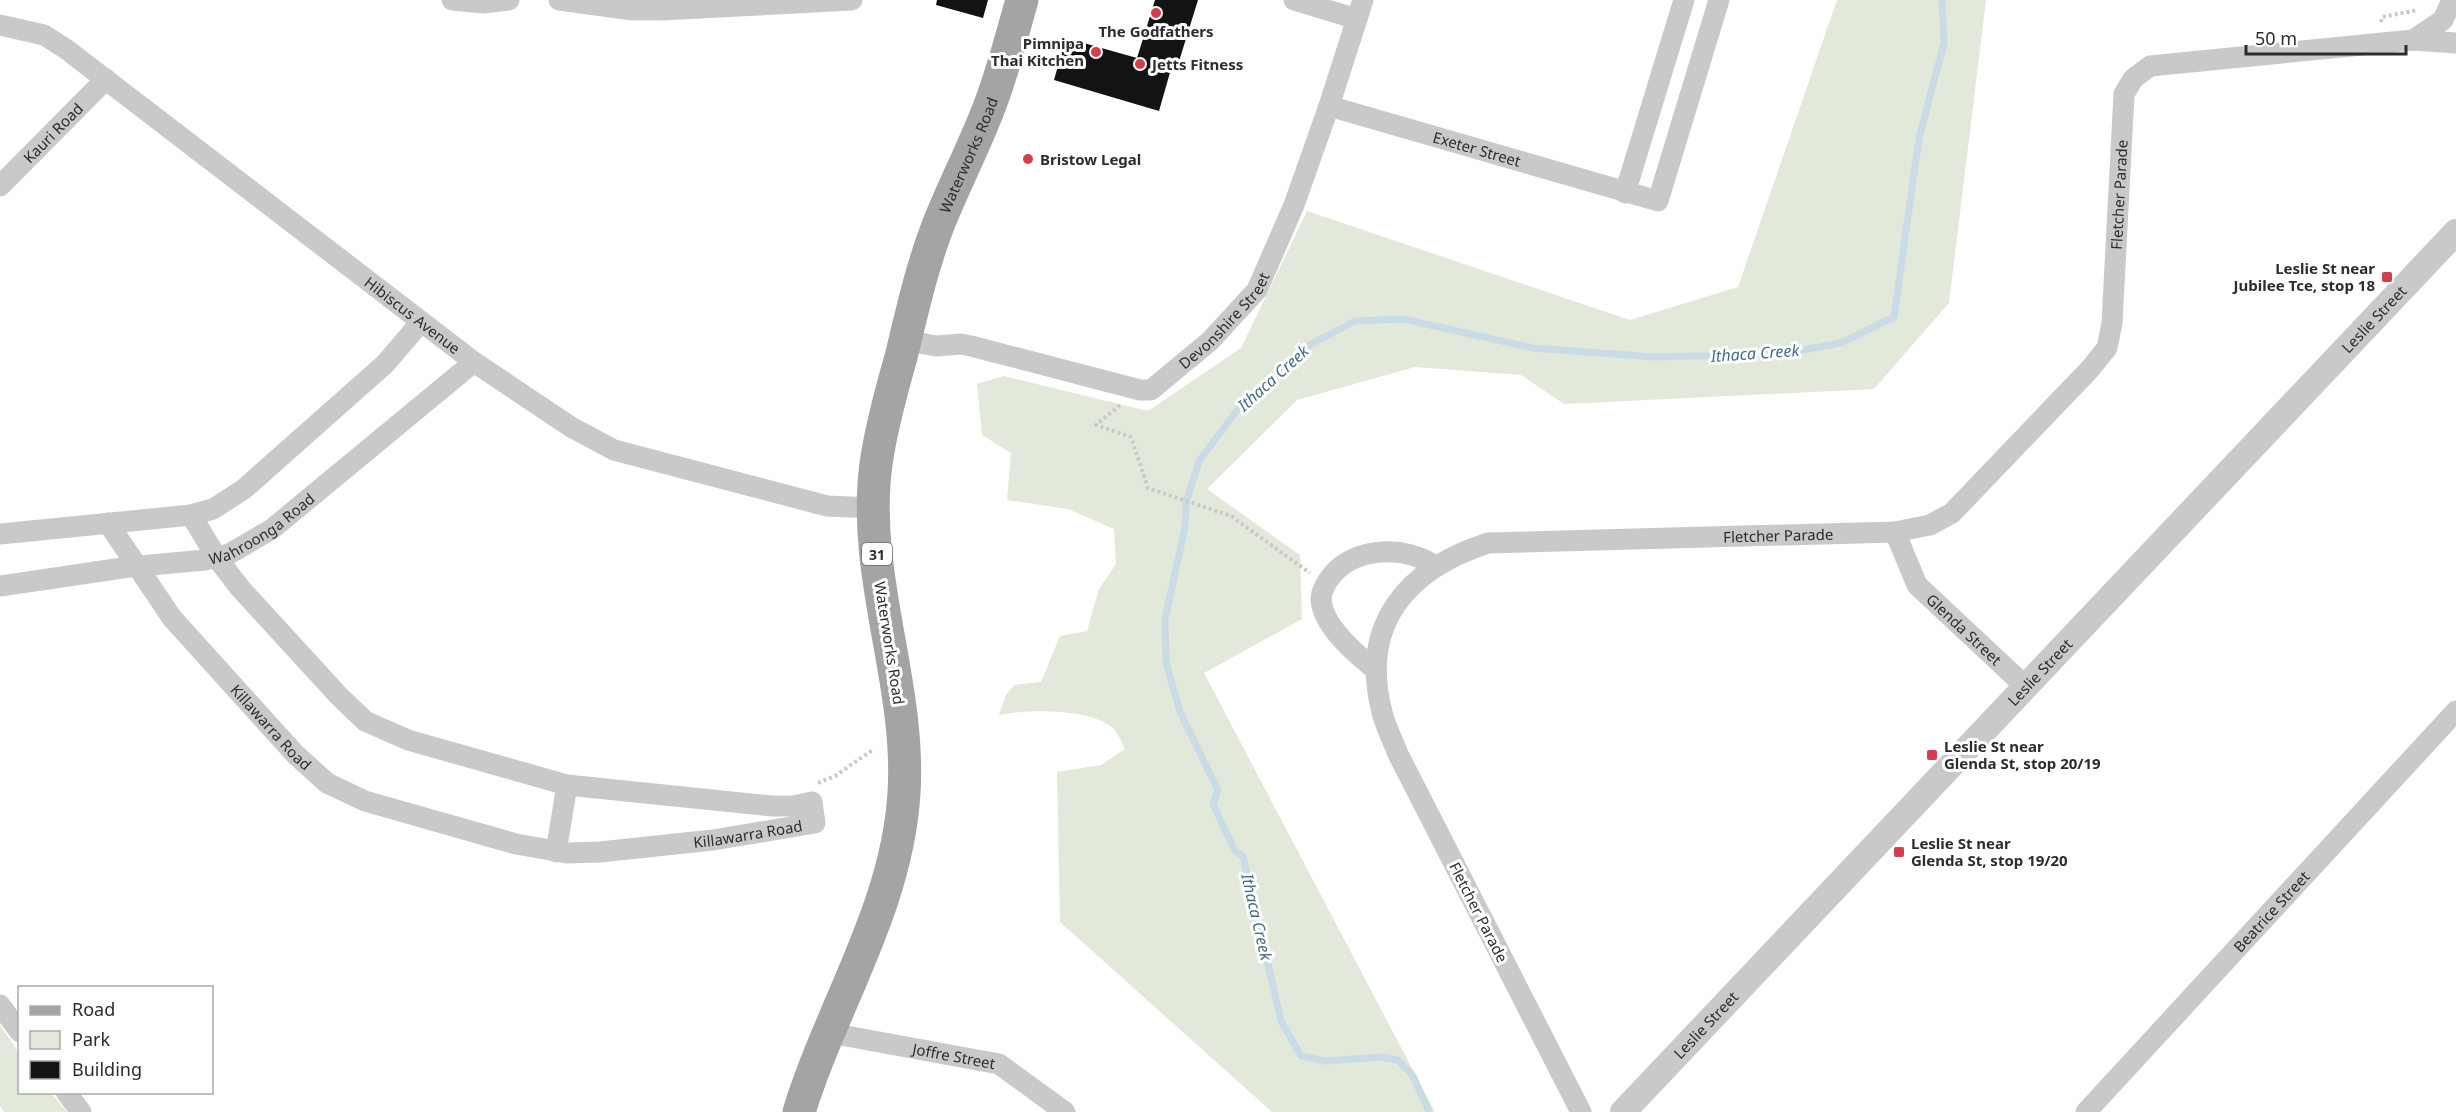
<svg xmlns="http://www.w3.org/2000/svg" width="2456" height="1112" viewBox="0 0 2456 1112" font-family="'Noto Sans',sans-serif">
<rect width="100%" height="100%" fill="#fff"/>
<path fill="#e2e8da" d="M1837 0H1986L1949 303 1874 389 1564 404 1521 375 1415 367 1297 400 1207 489 1300 555 1302 619 1204 673 1435 1112H1272L1060 922 1057 772 1101 765 1125 749C1121 742 1118 733 1113 728 1090 708 1027 709 999 715L1006 695 1014 685 1041 682 1060 636 1087 631 1099 589 1116 564 1114 529 1068 509 1007 500 1011 453 982 435 977 384 1004 376 1148 411 1241 348 1307 211 1630 320 1738 287Z
M0 1025 19 1053 20 1092 51 1093 67 1112H4L0 1106Z"/>
<g fill="none" stroke-linecap="round" stroke-linejoin="round">
<path stroke="#c8dbe7" stroke-width="7" d="M1429 1112 1413 1076 1398 1060 1381 1057 1325 1061 1301 1056 1281 1021 1243 856 1235 851 1213 804 1218 790 1180 712 1166 662 1165 620 1185 527 1186 503 1199 461 1238 409 1302 349 1355 321 1403 319 1533 348 1654 357 1780 354 1841 343 1894 317 1919 138 1944 43 1942 0"/>
</g>
<path fill="#131313" d="M937 0H988L983 18 936 5Z
M1155 0H1198L1176 71 1171 69 1159 111 1054 80 1066 38 1137 58Z"/>
<g fill="none" stroke-linecap="round" stroke-linejoin="round">
<path stroke="#c9c9c9" stroke-width="4" stroke-dasharray="3 3" stroke-linecap="butt" d="M2381 22 2382 17 2418 10
M1120 405 1096 425 1131 437 1148 488 1231 516 1310 573
M818 783 835 776 874 749"/>
<g stroke="#c9c9c9" stroke-width="21">
<path d="M452 0 483 3 509 0"/>
<path d="M559 0 633 10H662L852 0"/>
<path d="M1294 0 1357 19"/>
<path id="s1" d="M0 25 44 35 66 49 474 362 571 427 614 450 827 506 873 508"/>
<path d="M2413 40 2443 20 2452 0"/>
<path id="s2" d="M1329 106 1658 201 1719 0"/>
<path id="s3" d="M0 186 106 79"/>
<path d="M1625 193 1684 0"/>
<path id="s4" d="M905 340 936 346 961 344 971 346 1140 390H1151L1210 341 1257 290 1294 205 1329 106 1363 0"/>
<path id="s5" d="M108 523 172 618 295 754 327 783 365 801 516 844 567 853 600 852 713 840 815 823 812 802 794 806H772L567 785 408 740 365 721 338 695 240 588 217 558 191 515"/>
<path id="s6" d="M1895 532 1917 585 2026 687"/>
<path d="M0 534 191 515 213 509 244 489 385 364 421 322"/>
<path id="s7" d="M0 586 129 567 205 560 229 554 272 529 474 362"/>
<path d="M1376 670C1357 655 1321 625 1321 598 1322 588 1327 581 1333 574 1357 546 1407 546 1435 566"/>
<path d="M556 852 567 785"/>
<path d="M0 1005 20 1032"/>
<path id="s8" d="M830 1033 999 1064 1065 1112"/>
<path d="M66 1092 81 1112"/>
<path id="s9" d="M1581 1112 1398 754C1393 740 1385 726 1382 712 1359 623 1408 569 1488 543L1895 532 1930 525 1952 513 2090 369 2107 348 2112 323 2124 94 2133 79 2150 66 2413 40 2456 43"/>
<path id="s10" d="M2086 1112 2456 711"/>
</g>
<path stroke="#c9c9c9" stroke-width="26" id="s11" d="M1623 1112 2456 232"/>
<path stroke="#a4a4a4" stroke-width="33" id="s12" d="M799 1112C832 1005 897 908 904 793 911 683 861 575 876 464 881 428 891 392 901 357 912 312 922 266 939 223 955 183 975 145 990 105 1003 71 1012 35 1022 0"/>
</g>
<g fill="#d33e49" stroke="#fff" stroke-width="2">
<circle cx="1156" cy="13" r="6"/>
<circle cx="1096" cy="52" r="6"/>
<circle cx="1140" cy="64" r="6"/>
<circle cx="1028" cy="159" r="6"/>
<rect x="2381" y="271" width="12" height="12" rx="3"/>
<rect x="1926" y="749" width="12" height="12" rx="3"/>
<rect x="1893" y="846" width="12" height="12" rx="3"/>
</g>
<g text-anchor="middle" dominant-baseline="central" stroke-width="6" stroke-linejoin="round" paint-order="stroke">
<rect fill="#fff" stroke="#6b6b6b" stroke-width="1.5" x="862" y="543" width="30" height="22" rx="4.5"/>
<g font-size="14" font-weight="bold" fill="#2c2c2c">
<text x="877" y="554">31</text>
</g>
<g font-size="15" font-weight="bold" fill="#2c2c2c" stroke="#fff" text-anchor="start">
<text x="1156" y="31" text-anchor="middle">The Godfathers</text>
<text x="1084" y="43" text-anchor="end">Pimnipa<tspan x="1084" dy="17">Thai Kitchen</tspan></text>
<text x="1152" y="64">Jetts Fitness</text>
<text x="1040" y="159">Bristow Legal</text>
<text x="2375" y="268" text-anchor="end">Leslie St near<tspan x="2375" dy="17">Jubilee Tce, stop 18</tspan></text>
<text x="1944" y="746">Leslie St near<tspan x="1944" dy="17">Glenda St, stop 20/19</tspan></text>
<text x="1911" y="843">Leslie St near<tspan x="1911" dy="17">Glenda St, stop 19/20</tspan></text>
</g>
<g font-size="15" fill="#2c2c2c" stroke="#fff">
<text stroke="none"><textPath href="#s3" startOffset="75">Kauri Road</textPath></text>
<text stroke="none"><textPath href="#s2" startOffset="154">Exeter Street</textPath></text>
<text stroke="none"><textPath href="#s12" startOffset="992">Waterworks Road</textPath></text>
<text stroke="none"><textPath href="#s9" startOffset="1520">Fletcher Parade</textPath></text>
<text stroke="none"><textPath href="#s1" startOffset="508">Hibiscus Avenue</textPath></text>
<text stroke="none"><textPath href="#s4" startOffset="354">Devonshire Street</textPath></text>
<text stroke="none"><textPath href="#s11" startOffset="1092">Leslie Street</textPath></text>
<text stroke="none"><textPath href="#s7" startOffset="272">Wahroonga Road</textPath></text>
<text stroke="none"><textPath href="#s9" startOffset="962">Fletcher Parade</textPath></text>
<text stroke="none"><textPath href="#s6" startOffset="122">Glenda Street</textPath></text>
<text transform="translate(890 643) rotate(81)">Waterworks Road</text>
<text stroke="none"><textPath href="#s11" startOffset="606">Leslie Street</textPath></text>
<text stroke="none"><textPath href="#s5" startOffset="262">Killawarra Road</textPath></text>
<text stroke="none"><textPath href="#s5" startOffset="774">Killawarra Road</textPath></text>
<text transform="translate(1479 912) rotate(63)">Fletcher Parade</text>
<text stroke="none"><textPath href="#s10" startOffset="273">Beatrice Street</textPath></text>
<text stroke="none"><textPath href="#s11" startOffset="120">Leslie Street</textPath></text>
<text stroke="none"><textPath href="#s8" startOffset="126">Joffre Street</textPath></text>
</g>
<g font-size="16" font-style="italic" fill="#436b85" stroke="#fff">
<text transform="translate(1755 353) rotate(-4)">Ithaca Creek</text>
<text transform="translate(1273 378) rotate(-42)">Ithaca Creek</text>
<text transform="translate(1257 917) rotate(77)">Ithaca Creek</text>
</g>
</g>
<rect x="18" y="986" width="195" height="108" fill="#ffffff" stroke="#ababab" stroke-width="1.5"/>
<rect x="30" y="1006" width="30" height="9" fill="#a4a4a4" stroke="#ababab" stroke-width="1.5"/>
<text x="72" y="1016" font-size="18" fill="#2c2c2c">Road</text>
<rect x="30" y="1031" width="30" height="18" fill="#e2e8da" stroke="#ababab" stroke-width="1.5"/>
<text x="72" y="1046" font-size="18" fill="#2c2c2c">Park</text>
<rect x="30" y="1061" width="30" height="18" fill="#131313" stroke="#ababab" stroke-width="1.5"/>
<text x="72" y="1076" font-size="18" fill="#2c2c2c">Building</text>
<path d="M2246 45v9h160v-9" fill="none" stroke="#2c2c2c" stroke-width="3"/>
<text x="2255" y="45" font-size="18" fill="#2c2c2c" stroke="#ffffff" stroke-width="4.5" paint-order="stroke">50 m</text>
</svg>
